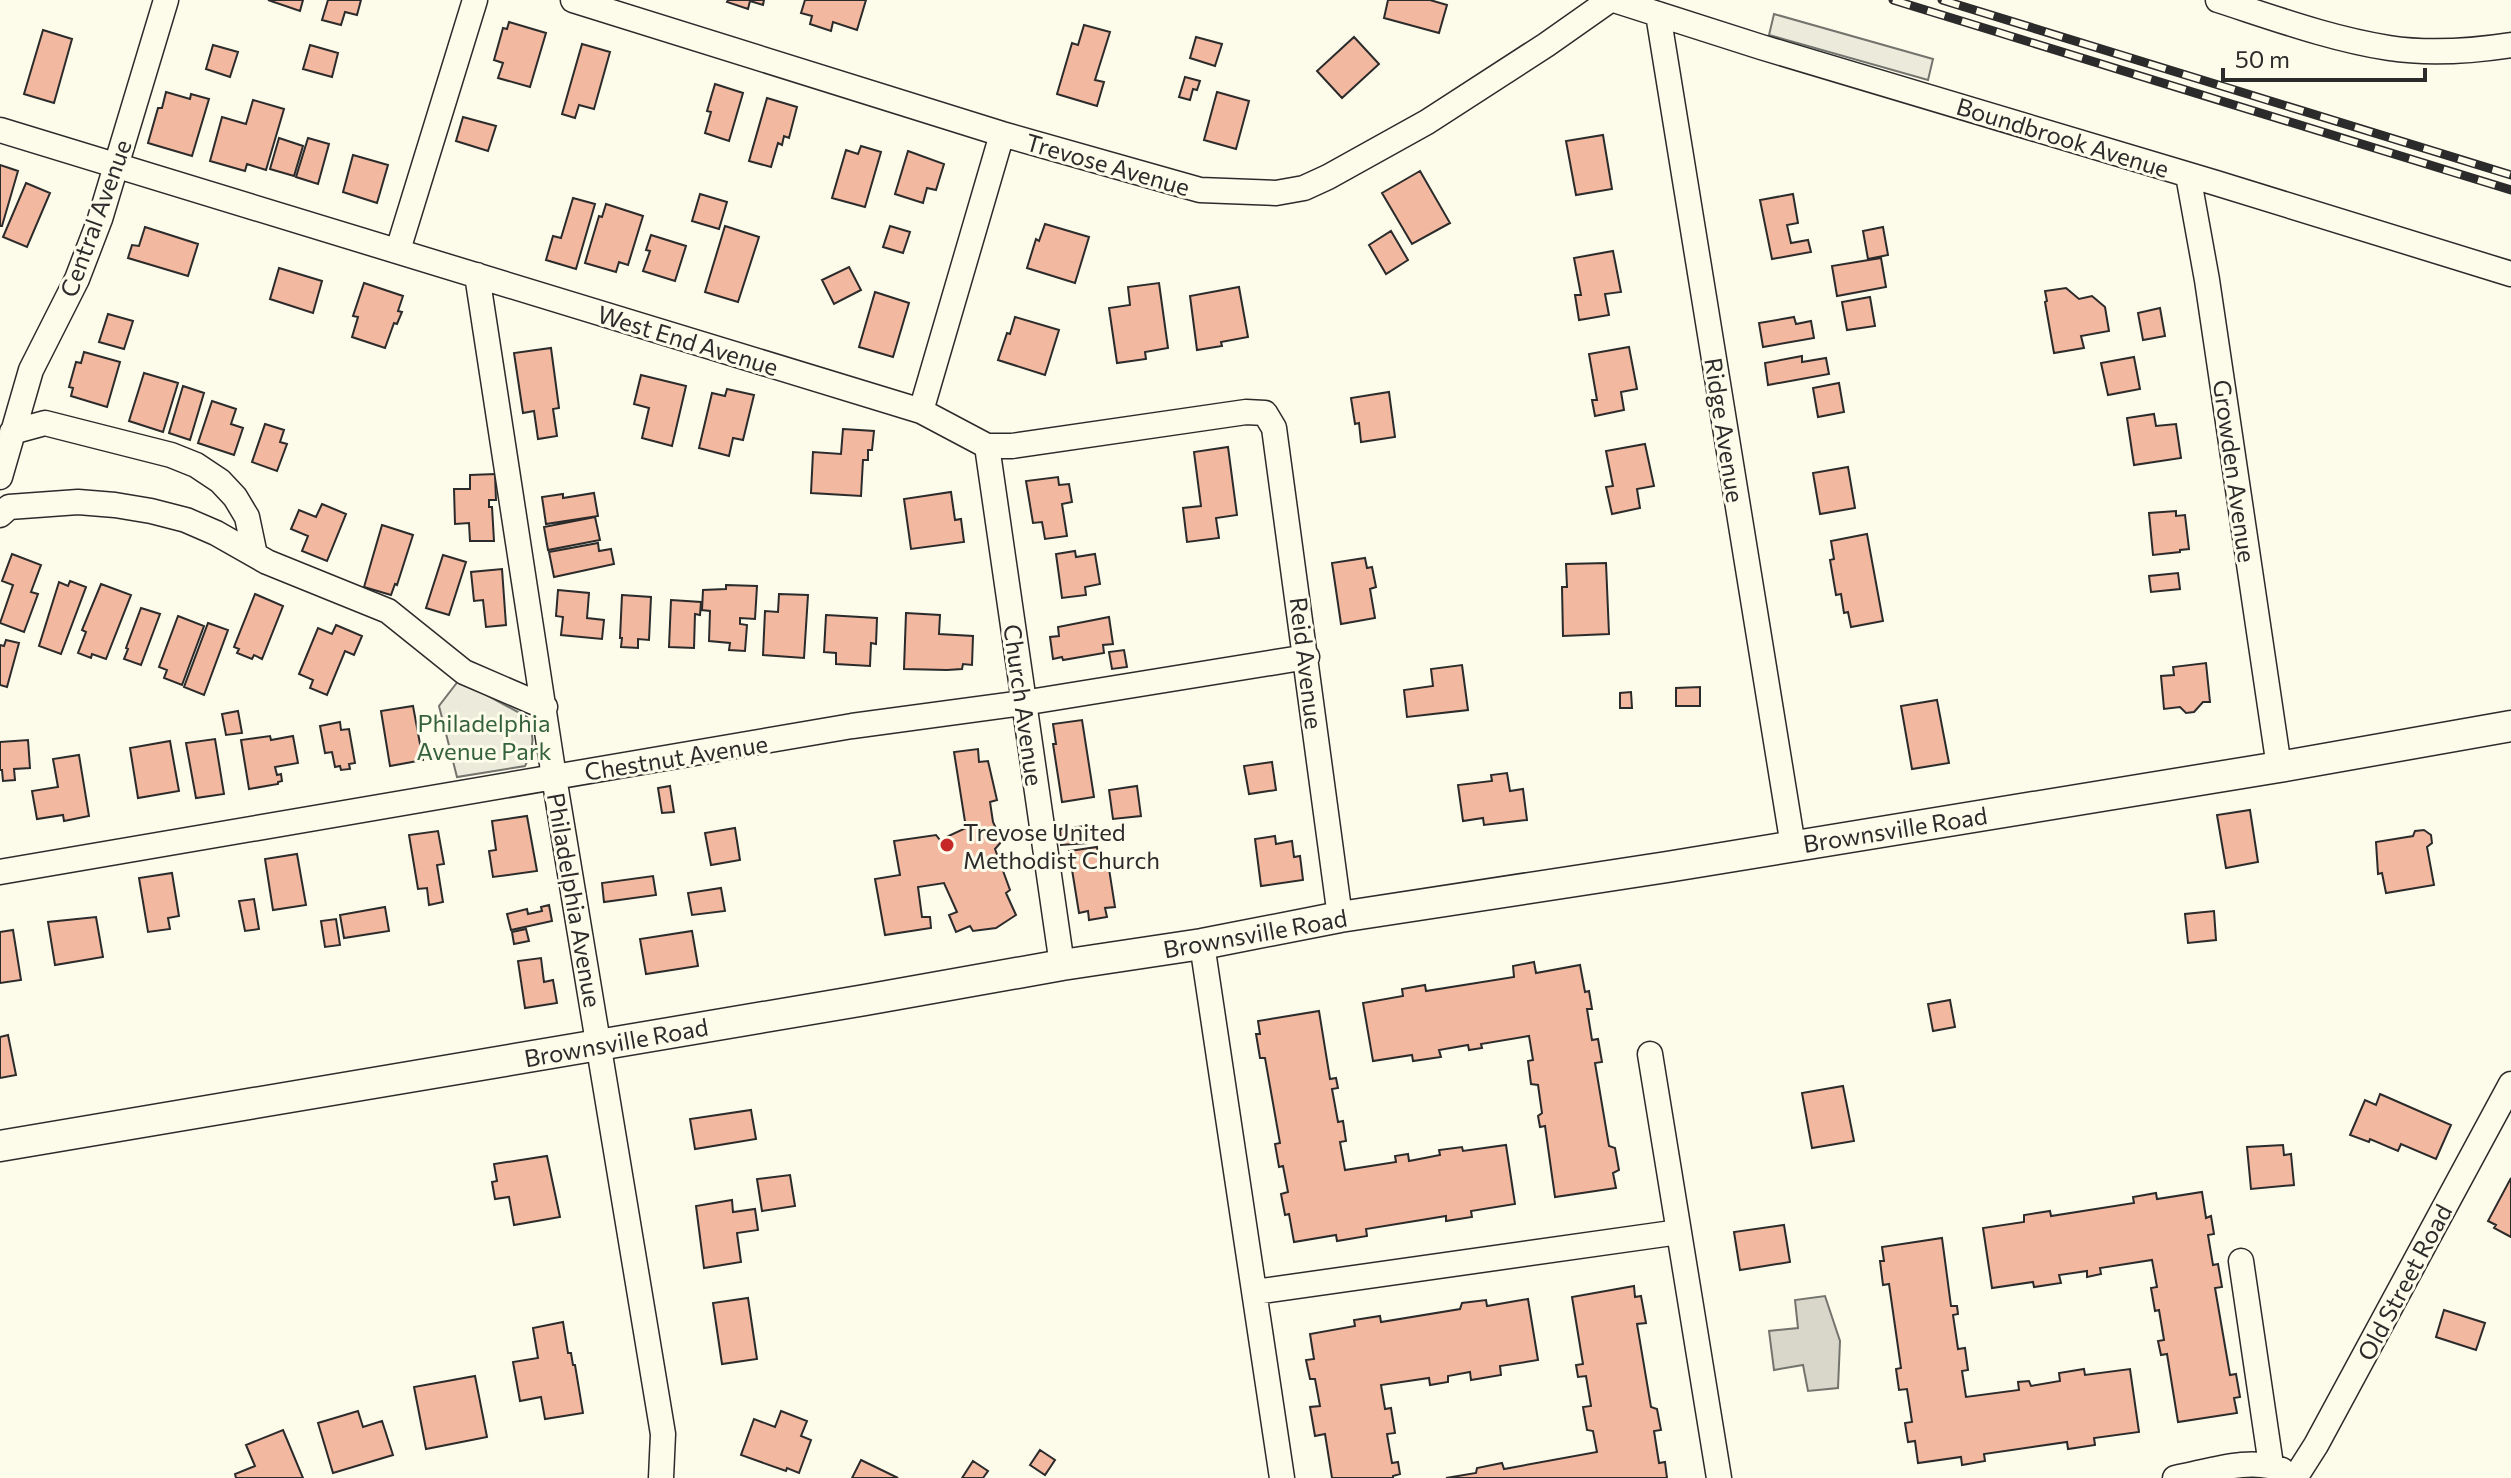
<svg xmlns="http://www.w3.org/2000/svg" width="2511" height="1478" viewBox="0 0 2511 1478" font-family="Commissioner,sans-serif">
<rect width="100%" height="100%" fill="#fdfbea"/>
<path fill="#ecebdb" stroke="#74746e" stroke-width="2" d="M459 680 527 717C535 735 534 748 525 766L457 777 439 706Z"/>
<path fill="#eceadb" stroke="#74746e" stroke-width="2" d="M1774 14 1933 59 1928 80 1769 35Z"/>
<path fill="#d8d7c9" stroke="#74746e" stroke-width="2" d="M1825 1296 1840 1341 1838 1388 1808 1391 1803 1365 1774 1370 1769 1331 1798 1328 1795 1300Z"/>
<path fill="#f2b8a0" stroke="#2b2b2b" stroke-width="2" d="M268 0H303L300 11Z
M328 0H361L357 15 345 12 341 25 322 20Z
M728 0H764L763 5 750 1 748 9 727 2Z
M805 0H866L857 30 833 22 831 31 810 24 812 16 801 13Z
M1388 0H1430L1447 5 1439 33 1384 18Z
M509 22 546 33 530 87 498 78 503 63 494 60 503 28 507 29Z
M1084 25 1110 32 1095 80 1104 82 1097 106 1057 94 1072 43 1078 45Z
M43 30 72 39 54 103 24 94Z
M1196 37 1222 44 1215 66 1190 58Z
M1354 37 1379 64 1342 98 1317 71Z
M582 44 610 52 594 109 579 105 575 118 562 114Z
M213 45 238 52 230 77 206 69Z
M310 45 338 53 332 77 303 69Z
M1185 77 1200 81 1197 90 1193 89 1190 100 1179 97Z
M715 84 743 93 729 141 705 133 711 112 707 111Z
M166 92 190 99 191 94 209 99 192 156 148 143 158 108H162Z
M1217 92 1249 101 1236 149 1204 140Z
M767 98 797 107 789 138 784 136 782 145 778 143 771 167 749 161Z
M253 100 284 109 266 170 247 164 245 171 210 161 222 117 246 124Z
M463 117 496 126 488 151 456 141Z
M1603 135 1612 189 1576 195 1566 141Z
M279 138 303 146 294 176 270 169Z
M308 138 329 144 318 184 296 177Z
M861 146 881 152 865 207 832 198 846 150 858 154Z
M908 151 944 164 936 190 927 188 923 203 895 194Z
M353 155 388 165 377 203 343 192Z
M0 165 18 171 2 226H0Z
M1420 171 1450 223 1412 244 1382 193Z
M26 183 50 193 27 247 3 237Z
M700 194 727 202 719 229 692 221Z
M1793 194 1798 223 1787 225 1791 243 1808 240 1811 252 1772 259 1760 200Z
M573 198 595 204 576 269 546 260 553 236 561 238Z
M606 204 643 216 628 265 619 262 616 272 585 263 599 216 602 217Z
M1045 224 1089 237 1075 283 1027 268 1036 239 1039 241Z
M725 226 759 237 738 302 705 292Z
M890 226 910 232 903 253 883 247Z
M145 227 198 244 188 276 128 258 132 245 139 246Z
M1883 227 1888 255 1868 259 1863 231Z
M1391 231 1408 260 1386 274 1369 245Z
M651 235 686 246 675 281 643 271 650 251 646 250Z
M1613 251 1621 292 1605 294 1609 315 1579 320 1575 295H1581L1574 258Z
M1881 258 1886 287 1837 296 1832 266Z
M849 267 861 290 834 304 822 280Z
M279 268 322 281 313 313 270 299Z
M364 283 403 296 398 311 402 312 397 324 394 323 385 348 352 337 358 317 353 316Z
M1159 283 1168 348 1145 352 1146 359 1117 363 1109 308 1130 305 1128 287Z
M1239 287 1248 337 1221 342 1222 346 1197 350 1190 296Z
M2066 288 2079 299 2092 296 2105 307 2109 331 2081 336 2084 348 2054 353 2045 302 2047 301 2045 291Z
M875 292 909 303 893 357 859 347Z
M1870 297 1875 326 1847 330 1842 302Z
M2160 308 2165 336 2143 340 2138 313Z
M108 314 133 321 124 349 99 342Z
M1015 317 1059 330 1045 375 998 360 1007 333 1010 334Z
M1794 317 1796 324 1811 321 1814 338 1763 347 1759 323Z
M1629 347 1637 389 1621 392 1624 410 1595 416 1592 400H1597L1589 354Z
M551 348 559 408 553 409 557 436 538 439 534 411 523 413 514 353Z
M84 352 120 362 107 407 71 396 73 388 69 387 76 362 81 363Z
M1802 356V362L1826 358 1829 374 1768 385 1765 363Z
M2134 357 2140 389 2108 395 2101 363Z
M144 373 178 383 163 432 129 421Z
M641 375 686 386 672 446 642 438 649 408 634 404Z
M1839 383 1844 412 1818 417 1813 388Z
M183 386 204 393 190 440 169 433Z
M727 389 754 395 743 440 733 438 729 456 699 448 712 393 725 396Z
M1389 392 1395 437 1361 442 1359 423 1355 424 1351 398Z
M212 401 236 409 231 424 243 428 234 455 198 443Z
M2154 414 2156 426 2176 424 2181 458 2134 465 2127 418Z
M265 424 284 430 280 442 287 444 277 471 252 462Z
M843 429 874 431 872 450H868V460H863L861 496 811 493 813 452 841 454Z
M1645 444 1654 486 1637 489 1640 508 1612 514 1606 487 1613 486 1606 451Z
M1228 447 1237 515 1216 518 1219 538 1187 542 1183 508 1201 506 1194 452Z
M1848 467 1855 508 1820 514 1813 473Z
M495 474 496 500H489V507H492L494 541H470L469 523 455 524 454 489H470V475Z
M1058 477 1059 485 1069 484 1072 502 1062 504 1067 536 1045 539 1042 522 1033 523 1026 481Z
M951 492 955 520 961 519 964 542 911 549 904 499Z
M594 493 598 516 546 524 542 497 563 494V498Z
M322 504 346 514 327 561 302 551 308 536 291 529 299 510 316 517Z
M2176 511V516L2185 515 2189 549 2180 550V552L2153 555 2149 513Z
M595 517 600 540 548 550 544 527Z
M382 525 413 535 397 585 395 584 391 595 364 587Z
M1867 534 1883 621 1851 627 1848 612 1844 613 1841 594 1836 595 1830 560 1834 559 1831 541Z
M598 543 599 551 611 549 614 564 554 577 549 552Z
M1075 551 1076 557 1095 554 1100 584 1085 587 1086 595 1062 598 1056 554Z
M12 554 41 565 31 592 38 594 24 632 0 623 13 585 2 581Z
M443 555 466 562 449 615 426 608Z
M1365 558 1367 568 1372 567 1376 587 1370 589 1375 618 1341 624 1332 563Z
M1606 563 1609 634 1563 636 1562 587H1567L1566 564Z
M502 569 506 625 486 627 483 600 474 601 471 572Z
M2178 573 2180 589 2151 592 2149 576Z
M70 581 86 587 61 654 39 646 59 582 68 586Z
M101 584 131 595 106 659 92 654 91 658 78 653 86 632 82 630Z
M726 585 757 586 755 619 740 618V624L747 625 745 651 729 650 730 643 709 641 710 611 702 610 703 590 726 589Z
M558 590 589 593 587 618 604 620 602 639 561 635 563 617 556 616Z
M255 594 283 606 262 659 254 655 252 659 237 653 239 649 234 647Z
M779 594 808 595 804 658 763 655 765 611 778 612Z
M622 595 651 597 649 640 638 639V648L621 647 622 638H620Z
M671 600 701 602 700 615 695 614 694 648 669 647Z
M141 608 160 614 141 665 124 659 128 649 126 648Z
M906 613 940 615 939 634 973 636 972 665 963 664 962 669 947 670 904 669Z
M826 615 877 618 876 644 871 643 870 666 836 664V653L824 652Z
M178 616 204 626 182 685 164 678 167 670 159 667Z
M1109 617 1113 644 1103 645 1104 653 1063 660 1062 657 1053 659 1050 637 1059 636 1058 627Z
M208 623 228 630 204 695 184 687Z
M336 625 362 636 354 655 345 651 327 695 310 688 313 680 299 674 318 628 332 634Z
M6 640 19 643 7 687 0 685V645L4 646Z
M1124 650 1127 667 1112 669 1109 652Z
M2206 663 2210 702H2203L2194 712 2186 713 2180 707 2164 709 2161 676 2174 675 2173 667Z
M1462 665 1468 710 1407 717 1404 690 1433 686 1431 669Z
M1700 687V706H1676V688Z
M1631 692 1632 708H1620V693Z
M1937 700 1949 763 1912 769 1901 706Z
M413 706 423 760 390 766 381 711Z
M238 711 242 733 226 735 222 714Z
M1082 720 1094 797 1062 802 1053 744H1056L1053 724Z
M340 722 341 730 349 729 355 763 349 764 350 769 341 770 340 766 335 767 332 752 325 753 320 726Z
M270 736 271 740 293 736 298 763 275 767 277 775 281 774 282 781 278 782V784L249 789 241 740Z
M215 739 224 794 196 798 186 743Z
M28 740 30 768 14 769 15 780 3 781 2 770H0V742Z
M170 741 179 791 138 798 130 748Z
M978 749 979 762 988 761 997 800 990 802 993 822 1002 841 995 849 1010 890 1006 893 1016 915 996 928 973 931 970 926 956 932 949 915 957 912 944 883 918 887 922 917H930L931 928 885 935 875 879 900 875 894 841 936 835 940 840 966 828 954 752Z
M79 755 89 816 64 821 63 815 37 819 32 791 58 787 53 759Z
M1272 762 1276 790 1249 794 1244 766Z
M1507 773 1510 791 1523 789 1527 820 1484 825 1483 818 1463 821 1458 785 1492 781 1491 775Z
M670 786 674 812 662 813 658 788Z
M1137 786 1141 816 1113 819 1109 790Z
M2250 810 2258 862 2226 868 2217 815Z
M527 816 537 871 493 877 489 851 496 850 492 821Z
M1085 826 1087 843 1061 845 1060 829Z
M735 828 740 860 711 865 705 833Z
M2424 830 2431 835 2432 843 2427 847 2434 885 2386 893 2382 873 2378 874 2376 842 2413 836 2415 831Z
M438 831 444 864 437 865 443 902 429 905 427 888 418 889 409 835Z
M1275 836 1276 844 1292 841 1294 857 1300 856 1303 880 1261 886 1255 839Z
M1097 847 1098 857 1107 856 1115 907 1105 908 1107 917 1089 920 1088 911 1079 913 1069 851Z
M297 854 306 905 273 910 265 859Z
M172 873 179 916 168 918 170 929 148 932 139 878Z
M653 876 656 895 604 902 602 883Z
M721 888 725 911 692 915 688 893Z
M254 899 259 929 245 931 239 901Z
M549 905 552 921 511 930 507 914 527 909 528 914 542 911 541 907Z
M385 907 389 931 344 938 340 915Z
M2214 911 2216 940 2188 943 2185 914Z
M96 917 103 957 55 965 48 922Z
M336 919 340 945 325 947 321 921Z
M526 929 529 941 514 944 512 932Z
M13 930 21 980 0 983V932Z
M692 931 698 966 646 974 640 939Z
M541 958 544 982 553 980 557 1003 525 1008 518 961Z
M1534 962 1536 973 1580 965 1585 992 1589 991 1592 1009H1587L1592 1040 1598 1039 1602 1062 1595 1063 1609 1146 1615 1148 1619 1170 1613 1173 1616 1188 1555 1197 1545 1126 1540 1127 1538 1116 1542 1113 1538 1085 1531 1084 1528 1061 1533 1060 1529 1036 1481 1044 1482 1048 1469 1050 1468 1045 1439 1050 1441 1057 1413 1061 1412 1055 1373 1061 1363 1003 1403 996 1402 989 1425 985 1426 991 1514 977 1513 966Z
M1950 1000 1955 1027 1933 1031 1928 1004Z
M1319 1011 1330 1079 1336 1078 1338 1088 1332 1089 1338 1122 1343 1121 1346 1141 1340 1142 1345 1170 1396 1162 1395 1156 1408 1154 1409 1161 1440 1155 1439 1150 1462 1147 1463 1151 1506 1145 1515 1204 1471 1211 1472 1217 1446 1221V1216L1366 1229 1367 1236 1337 1241 1336 1235 1294 1242 1289 1214 1285 1215 1281 1194 1288 1192 1283 1166 1279 1167 1275 1144 1280 1143 1265 1058H1260L1256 1034H1260L1258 1021Z
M8 1035 16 1075 0 1078V1037Z
M1843 1086 1854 1141 1812 1148 1802 1093Z
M2380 1094 2451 1125 2436 1159 2401 1144 2398 1151 2370 1139 2369 1142 2350 1135 2365 1100 2376 1105Z
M751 1110 756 1139 695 1149 690 1119Z
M2283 1145 2284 1155 2291 1154 2294 1185 2251 1189 2247 1147Z
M547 1156 560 1217 514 1225 509 1197 495 1199 492 1182 497 1181 494 1164Z
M790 1175 795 1206 762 1211 757 1179Z
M2511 1178V1237L2494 1228 2496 1225 2488 1221Z
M2202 1192 2206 1218 2211 1216 2214 1234 2208 1235 2213 1265 2218 1264 2222 1287 2215 1288 2230 1375 2236 1374 2240 1397 2234 1398 2237 1413 2178 1422 2167 1354 2161 1355 2158 1341 2164 1340 2159 1310 2155 1311 2151 1288 2157 1287 2152 1260 2100 1268 2101 1274 2087 1277V1271L2059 1275 2061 1283 2034 1287 2033 1282 1992 1288 1983 1228 2024 1222V1215L2050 1211 2051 1216 2134 1203 2133 1197 2156 1193 2157 1199Z
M732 1200 733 1212 755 1209 758 1230 737 1233 741 1262 704 1268 696 1206Z
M1784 1225 1790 1262 1740 1270 1734 1232Z
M1942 1238 1951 1306H1957L1958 1314 1953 1315 1958 1349 1965 1348 1968 1370 1962 1371 1966 1397 2019 1390 2018 1382 2029 1381 2031 1386 2060 1381 2059 1373 2084 1369 2085 1375 2130 1369 2139 1432 2094 1438 2095 1445 2068 1449 2067 1442 1984 1454 1985 1461 1962 1465 1961 1457 1918 1463 1915 1441 1908 1442 1905 1423 1912 1422 1907 1389 1899 1390 1896 1369 1901 1368 1889 1284 1883 1285 1880 1261H1884L1882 1247Z
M1634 1286 1635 1297 1641 1296 1646 1323 1637 1324 1651 1407 1657 1409 1661 1430 1654 1431 1659 1463 1665 1462 1667 1478H1446L1476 1473 1477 1468 1502 1463 1504 1469 1597 1452 1593 1431 1587 1430 1583 1407 1591 1406 1586 1376 1578 1377 1576 1365 1583 1364 1572 1297Z
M748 1298 757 1359 722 1364 713 1303Z
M1528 1299 1538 1360 1500 1366 1501 1375 1471 1380 1470 1372 1448 1376V1382L1430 1385 1429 1378 1381 1385 1385 1409 1391 1408 1395 1433 1387 1434 1392 1463 1398 1462 1400 1474 1393 1476V1478H1332L1325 1434 1315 1436 1310 1407 1320 1406 1315 1379H1310L1306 1360 1314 1359 1310 1334 1355 1326 1354 1320 1380 1316 1381 1322 1460 1309 1462 1303 1486 1300 1487 1306Z
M2444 1310 2485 1323 2476 1350 2436 1337Z
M563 1322 568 1353H571L573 1365H575L583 1413 545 1419 541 1397 520 1401 513 1362 538 1358 533 1328Z
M475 1376 487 1437 426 1449 414 1387Z
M358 1411 363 1427 382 1421 393 1455 333 1473 318 1423Z
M781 1411 807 1421 801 1436 811 1440 799 1473 787 1468 786 1471 741 1455 754 1419 775 1427Z
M283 1430 303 1478H236L235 1474 255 1466 246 1445Z
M1040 1450 1055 1460 1045 1475 1030 1465Z
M861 1460 898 1478H852Z
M973 1461 988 1471 983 1478H962Z"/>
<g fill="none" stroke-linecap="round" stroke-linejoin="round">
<g stroke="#2b2b2b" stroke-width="27">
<path id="minor" d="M573 0 1002 134 1200 190 1276 193 1304 188 1328 177 1427 122 1546 45 1610 0
M1614 0 1761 47 2216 183 2511 274
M2218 0C2274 18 2331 39 2389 48 2428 54 2472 51 2511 45
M1658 14 1793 846
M0 130 921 411 987 446H1012L1246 412 1265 413 1274 428 1340 917
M2188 175 2207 280 2279 767
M398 250 475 0
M477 275 554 777 663 1434 661 1478
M921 411 1002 134
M12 432 45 423 171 455 196 465 220 481 235 497 247 517 255 555
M987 446 1062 965
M0 477 31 370 77 279 100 219 166 0
M0 515 9 507 78 502 115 505 151 511 186 520 216 533 267 562 388 611 464 672 545 707
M0 872 852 726 1023 703 1307 657
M1202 944 1282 1478
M1650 1054 1719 1478
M2241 1261 2271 1465
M1255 1292 1679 1232
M2175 1478C2208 1472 2251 1456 2282 1470
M2295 1478 2316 1445 2511 1084"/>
</g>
<g stroke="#2b2b2b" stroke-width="33">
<path id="tertiary" d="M0 1146 865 1000 1062 965 1202 944 1340 917 1667 867 2279 767 2511 726"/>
</g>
<use href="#minor" stroke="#fdfbea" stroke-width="24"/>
<use href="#tertiary" stroke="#fdfbea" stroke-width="30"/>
<g stroke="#2b2b2b" stroke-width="9">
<path id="rail" d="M1893 0 2511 190
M1942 0 2511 175"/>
</g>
<use href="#rail" stroke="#fdfbea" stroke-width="6" stroke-dasharray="18" stroke-linecap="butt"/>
</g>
<circle fill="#c62828" stroke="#fdfbea" stroke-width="3" cx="947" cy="845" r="8"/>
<g text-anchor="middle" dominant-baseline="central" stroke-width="6" stroke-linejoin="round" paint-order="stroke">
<g font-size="24" fill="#2b2b2b" stroke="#fdfbea">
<text transform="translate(2063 137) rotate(17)">Boundbrook Avenue</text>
<text transform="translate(1108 164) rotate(16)">Trevose Avenue</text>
<text transform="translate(95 218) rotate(-70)">Central Avenue</text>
<text transform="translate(688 340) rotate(17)">West End Avenue</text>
<text transform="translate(1725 430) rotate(81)">Ridge Avenue</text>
<text transform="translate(2235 471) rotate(82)">Growden Avenue</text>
<text transform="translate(1307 663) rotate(83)">Reid Avenue</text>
<text transform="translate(1024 705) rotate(82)">Church Avenue</text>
<text transform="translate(676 757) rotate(-9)">Chestnut Avenue</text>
<text transform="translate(1895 829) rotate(-9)">Brownsville Road</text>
<text transform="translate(575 900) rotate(80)">Philadelphia Avenue</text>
<text transform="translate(1255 933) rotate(-10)">Brownsville Road</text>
<text transform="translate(616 1042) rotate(-10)">Brownsville Road</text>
<text transform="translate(2404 1282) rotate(-62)">Old Street Road</text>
</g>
<g font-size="24" fill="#34623c" stroke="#fdfbea">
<text x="484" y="722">Philadelphia<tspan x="484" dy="28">Avenue Park</tspan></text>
</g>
<g font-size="24" fill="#2b2b2b" stroke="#fdfbea" text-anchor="start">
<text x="963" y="831">Trevose United<tspan x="963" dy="28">Methodist Church</tspan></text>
</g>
</g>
<path d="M2223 68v12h202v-12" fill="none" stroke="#2b2b2b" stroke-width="4"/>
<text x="2235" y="68" font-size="24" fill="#2b2b2b" stroke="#fdfbea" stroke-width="6" paint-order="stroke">50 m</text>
</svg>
